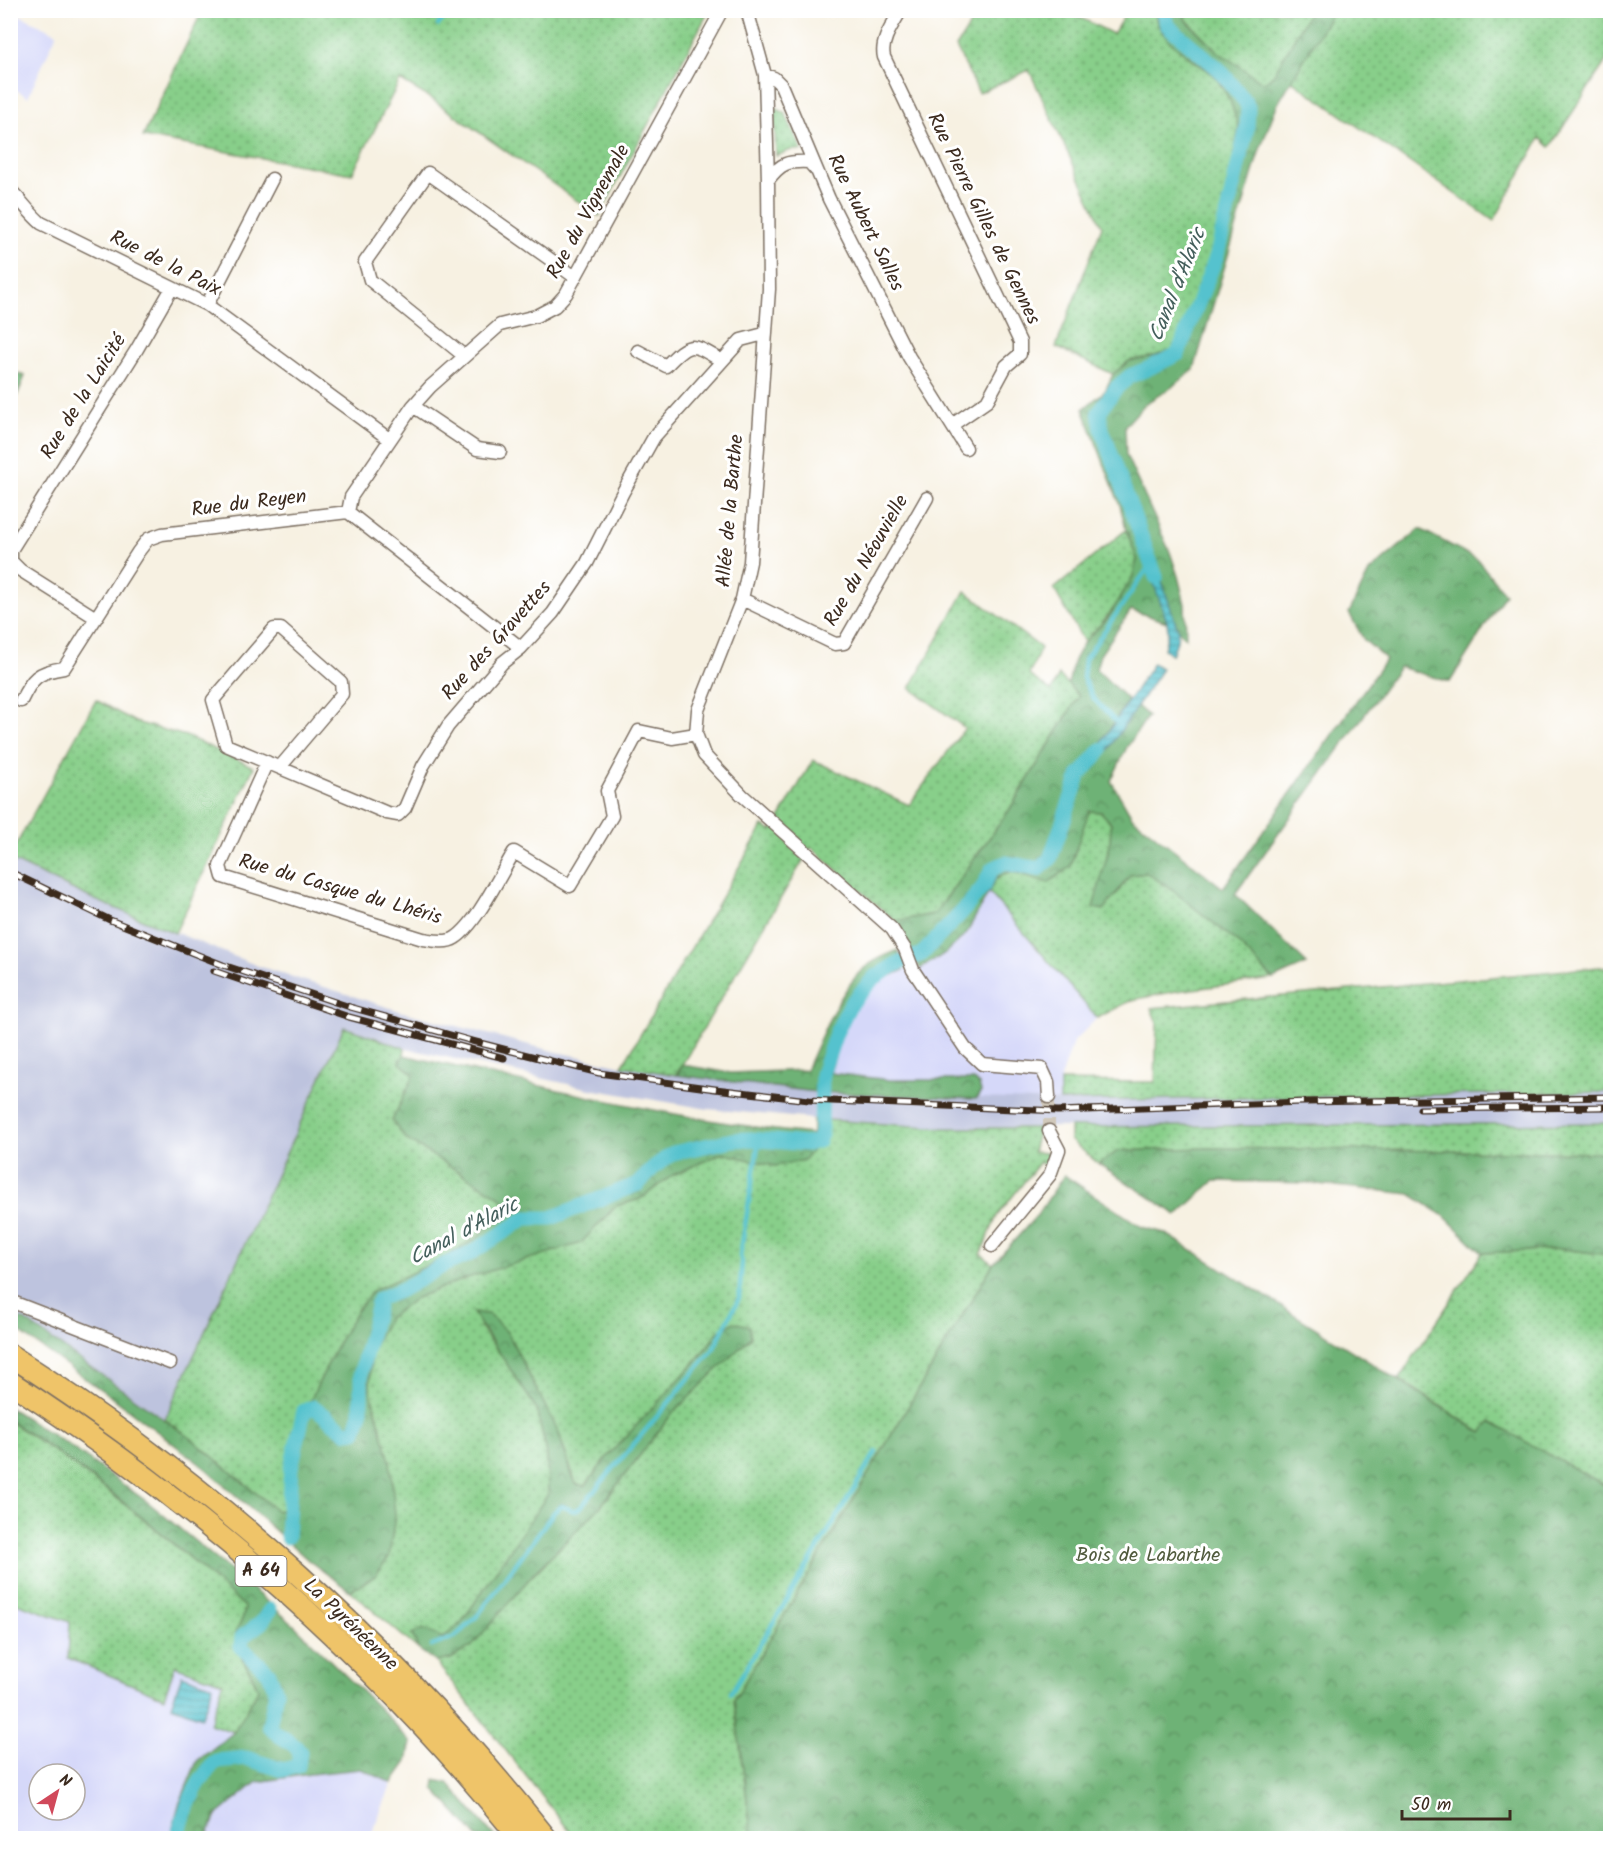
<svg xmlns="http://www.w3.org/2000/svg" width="1621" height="1849" viewBox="0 0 1621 1849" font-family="Kalam,sans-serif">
<defs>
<pattern id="grass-dots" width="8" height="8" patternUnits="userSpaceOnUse" patternTransform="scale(1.5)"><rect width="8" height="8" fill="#88cf8a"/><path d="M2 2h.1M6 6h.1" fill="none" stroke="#70a870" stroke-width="1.8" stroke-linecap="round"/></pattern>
<pattern id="forest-crowns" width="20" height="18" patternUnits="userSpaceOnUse" patternTransform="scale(1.5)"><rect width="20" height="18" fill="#6eb276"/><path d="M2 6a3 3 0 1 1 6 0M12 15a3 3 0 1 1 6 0" fill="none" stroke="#5c9160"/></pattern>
<pattern id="water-rules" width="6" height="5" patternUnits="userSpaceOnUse" patternTransform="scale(1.5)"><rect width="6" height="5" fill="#55c2ce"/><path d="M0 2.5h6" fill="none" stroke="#489ea7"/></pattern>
</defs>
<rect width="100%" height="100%" fill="#fff"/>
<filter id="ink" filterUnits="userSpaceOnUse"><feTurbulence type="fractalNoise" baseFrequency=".0167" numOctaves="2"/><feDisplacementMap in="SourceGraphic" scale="12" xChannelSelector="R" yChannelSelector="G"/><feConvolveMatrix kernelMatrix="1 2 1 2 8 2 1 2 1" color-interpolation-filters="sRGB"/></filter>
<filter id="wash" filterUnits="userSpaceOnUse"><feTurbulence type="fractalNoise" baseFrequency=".008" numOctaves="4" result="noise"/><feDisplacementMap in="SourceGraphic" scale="24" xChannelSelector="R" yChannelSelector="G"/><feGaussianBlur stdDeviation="1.35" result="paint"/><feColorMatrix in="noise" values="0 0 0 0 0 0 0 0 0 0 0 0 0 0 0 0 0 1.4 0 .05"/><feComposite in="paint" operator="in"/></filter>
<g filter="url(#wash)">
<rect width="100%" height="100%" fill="#f7f1e2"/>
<path fill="#d5d8f9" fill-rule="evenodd" d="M11 11 57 33 28 97 11 87Z
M988 891 1097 1018 1073 1042 1060 1081V1101L976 1099 981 1092 830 1074 844 1029 862 997 878 983 903 970 920 969 966 934Z
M11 1601 70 1622 68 1658 163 1698 175 1666 224 1683 210 1724 234 1732 197 1761 179 1805 170 1838H11ZM39 1774H75V1810H39Z
M361 1769 392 1783 370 1838H206L216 1816 257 1782 310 1774Z"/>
<path fill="#bdc3de" d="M10 860 93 899 258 966 403 1012 553 1051 622 1066 676 1075 816 1092 1060 1101 1610 1092V1123L943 1128 813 1119 708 1109 590 1089 405 1048 344 1027 165 1419 24 1320 13 1317 11 1326Z"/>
<path fill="url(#grass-dots)" stroke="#627c54" stroke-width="1.5" d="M202 11V10L709 11 599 216 430 98 400 80 352 174 143 137Z
M979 11H1067L1113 34 1127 11H1155L1157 24 1187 56 1215 76 1230 100 1239 128 1223 216 1199 290 1174 349 1155 356 1129 361 1113 374 1056 347 1102 226 1029 70 979 93 956 47Z
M1186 11H1310L1274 74 1264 84 1217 51 1185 18Z
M1333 11H1610V55L1550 147 1540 138 1494 221 1291 80Z
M775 108 785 113 802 150H791L776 156 774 112Z
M1126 530C1130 539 1137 552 1137 561 1135 587 1102 624 1084 642L1054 589Z
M965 591 1041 648 1029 675 1051 691 1059 675 1079 696 1010 809 935 914 895 921 811 847 676 1075 622 1066 763 826 772 831 813 760 909 805 965 728 910 688Z
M96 700 135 722 186 736 254 767 175 933 93 899 11 860V854Z
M1089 811 1102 812 1111 823 1110 845 1094 908 1116 895 1130 875 1147 873 1171 889 1236 941 1273 979 1177 991 1132 1000 1097 1018 988 891C998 874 1003 870 1022 874L1082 829Z
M1610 966V1092L1060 1101V1081L1155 1082 1157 1023 1151 1008Z
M344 1027 405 1048 404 1055 399 1062 414 1075 392 1121 407 1140 502 1198 506 1209 478 1237 442 1259 374 1290 357 1310 338 1343 313 1395 298 1437 295 1496 289 1508 277 1511 192 1439 165 1419Z
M813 1119 943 1128H1039L1033 1152 1048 1153 1052 1164V1172L1040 1162 997 1216 981 1254 993 1264 734 1700 752 1838H575L436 1662 451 1659 600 1507 671 1415 718 1332C678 1387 626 1432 585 1486L576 1484 558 1431 507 1332 480 1327 504 1359 536 1408 547 1453 548 1495 461 1623 443 1638 412 1634 418 1649 350 1591 375 1576 390 1461 370 1390 371 1352 388 1318 416 1298 603 1221 616 1206 640 1199 673 1175 722 1153 775 1166 812 1150Z
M1610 1123V1153L1207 1148 1118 1151 1099 1164 1070 1140V1127Z
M1562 1249 1610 1255V1488L1491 1423 1482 1433 1399 1379 1482 1253Z
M10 1422C95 1476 170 1540 245 1607 245 1620 237 1624 236 1633 233 1654 253 1671 258 1690L234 1732 210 1724 223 1683 175 1666 164 1698 68 1658 70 1622 11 1601Z"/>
<path fill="url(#forest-crowns)" stroke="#546e4a" stroke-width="1.5" d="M1155 11H1186L1185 19 1217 51 1264 83 1274 74 1310 11H1333L1277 105 1260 149 1194 369 1174 386 1146 403 1125 426 1126 455 1170 552 1178 576 1185 604 1186 638 1178 630 1175 620 1161 603 1167 622 1131 610 1100 655 1096 669 1128 700 1096 751 1104 756 1137 706 1148 716 1127 747 1111 781 1132 817 1223 888 1386 659 1364 640 1349 613 1369 572 1420 529 1477 559 1505 594 1450 682 1399 667 1235 894 1307 964 1273 979 1236 941 1171 889 1147 873 1130 875 1104 910 1093 908 1110 845 1111 823 1101 812 1089 811 1070 867 1048 883 1010 871 997 877 966 934 947 952 920 969 909 945 895 921 935 914 1010 809 1079 696 1068 684 1074 660 1084 642 1108 618 1133 576 1137 559 1126 530 1120 505 1083 409 1105 391 1113 374 1129 361 1155 356 1175 349 1199 290 1223 216 1239 128 1230 100 1215 76 1170 42 1157 24Z
M12 372 25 376 11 411 10 374Z
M898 950 903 970C895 974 885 978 878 983 849 1002 839 1042 830 1073L890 1080H974L979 1085 981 1092 976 1099 816 1092 676 1075 683 1065 731 1073 806 1070C821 1037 834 1002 858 974 868 962 884 956 898 950Z
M404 1055C538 1085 674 1120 811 1134L812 1151 804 1160 775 1166 722 1153 673 1175 640 1199 616 1206 581 1243 464 1279 416 1298 388 1318 371 1352 370 1390 390 1461 395 1515 389 1557 375 1576 350 1591 308 1560 205 1468 117 1401 11 1326 12 1317 24 1320 192 1439 277 1511 289 1508 295 1496 298 1437 313 1395 338 1343 357 1310 374 1290 442 1259 478 1237 505 1209 502 1198 407 1140 392 1121 414 1075 399 1062Z
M1207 1148 1610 1153V1255L1562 1249 1482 1253 1443 1215 1410 1194 1308 1183 1214 1181 1177 1215 1099 1164 1118 1151Z
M1064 1175 1142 1227 1165 1233 1482 1433 1490 1422 1610 1488V1838H752L734 1700 993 1264 1039 1213Z
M473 1313 488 1314 507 1332 558 1431 575 1484 585 1486 608 1456 699 1358 718 1332 734 1322 749 1326 751 1337 671 1415 600 1507 535 1572 472 1646 451 1659 436 1662 418 1649 412 1634 423 1629 443 1638 461 1623 548 1494 547 1453 536 1408Z
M10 1408 67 1444 149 1503 256 1592 295 1626 386 1715 411 1743 407 1762 392 1783 361 1769 310 1774 257 1782 216 1816 206 1838H170L179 1805 197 1761 234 1732 258 1690C254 1671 233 1654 236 1633 237 1624 245 1620 245 1607 171 1540 95 1475 11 1422Z
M435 1780 448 1783 496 1838H478L434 1789Z"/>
<path fill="url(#water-rules)" stroke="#487676" stroke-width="1.5" d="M1154 557 1178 630 1177 641 1172 655 1164 649 1168 632 1167 622 1146 561Z
M1153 663 1162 669 1104 756 1094 769 1085 762 1096 751Z
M182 1675 213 1686 202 1717 171 1706Z"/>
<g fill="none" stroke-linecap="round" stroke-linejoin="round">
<path stroke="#55c2ce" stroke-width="4.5" d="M438 25 451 10
M1120 723 1115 721 1093 698 1083 678 1085 659 1150 565
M432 1646 455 1637 478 1615 554 1512 562 1506 574 1511 580 1508 713 1350 739 1298 742 1262 740 1256 759 1140
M731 1693 876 1452"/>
<path stroke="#55c2ce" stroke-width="15" d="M1156 577 1102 429 1099 412 1116 388 1130 376 1147 369 1178 354 1217 255 1247 128 1248 107 1245 101 1220 70 1167 25 1163 10
M287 1537 291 1468 304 1411 314 1407 346 1432 355 1431 361 1413V1372L379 1299 401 1290 446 1264 468 1255 526 1218H551L638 1184 654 1167 673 1153 732 1140 749 1139 807 1144 818 1141 821 1134 822 1074 836 1033 851 1003 874 978 895 965 922 954 962 912 983 887 992 869 1005 863 1039 869 1050 859 1079 776 1101 750
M177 1838C186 1807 193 1786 216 1761L246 1758 283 1770 298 1766 300 1752C290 1738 280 1740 269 1726L276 1692 269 1673 241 1647 242 1637 261 1623 270 1610"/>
</g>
</g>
<g filter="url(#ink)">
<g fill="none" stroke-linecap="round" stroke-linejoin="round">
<path stroke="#d1c9bb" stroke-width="12" stroke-dasharray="12 6" stroke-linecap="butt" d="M1049 1131V1097"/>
<g stroke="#7d7063" stroke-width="15">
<path id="street" d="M747 10 765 75 768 180 769 289 750 562 742 599 698 710 696 734 704 755 742 795 892 929 905 949 913 970 965 1048 982 1064 1042 1069 1048 1082 1049 1097
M901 10C893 24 880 41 884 57L1020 342V354L1006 366 987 401 952 425
M765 75 774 78 781 85 829 199 909 357 966 448
M768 180C781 163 787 161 809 162L816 170
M10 190C22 201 29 213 41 223L207 305 389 439
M207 305 272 179
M638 351 666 366C691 339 693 344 722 361
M463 355 370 280 365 262 428 173 575 277
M413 406 477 449 500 452
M348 512 351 497 413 406 430 387 500 325 536 316 555 306 566 294 722 10
M742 599 835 644 844 643 927 498
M96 618 20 570 11 561V550L137 349 172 288
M21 701C32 678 37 672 64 668L138 552 148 539 162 534 348 512 521 648
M267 762 220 866 223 877 423 939C432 940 446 944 455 938 476 925 500 875 514 852L570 886 612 816 607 791 639 731 672 738 696 734
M280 767 342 694 341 682 281 629H274L213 700 226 745 387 813 398 815 405 808 423 766 448 726 502 663 521 648 553 613 587 563 623 492 654 437 741 340 764 334
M992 1246 1050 1175 1059 1150 1049 1131
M10 1301 170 1363"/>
</g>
<g stroke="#7d7063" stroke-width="24">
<path id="highway" d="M10 1355C214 1486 397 1649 546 1838
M10 1382C202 1507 377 1660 520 1838"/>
</g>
<use href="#street" stroke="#fff" stroke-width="12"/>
<use href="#highway" stroke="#efc469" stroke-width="21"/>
<g stroke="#3b2a1e" stroke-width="7">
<path id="rail" d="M10 872 110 920 223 965 350 1007 472 1041 599 1073 715 1089 809 1100 1058 1111 1304 1102 1610 1097
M214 971 349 1017 504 1058
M1420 1109 1610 1107"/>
</g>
<use href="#rail" stroke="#fff" stroke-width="4.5" stroke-dasharray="14" stroke-linecap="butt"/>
</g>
</g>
<g text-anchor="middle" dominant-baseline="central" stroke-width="6" stroke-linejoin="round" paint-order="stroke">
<rect fill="#fff" stroke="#766a62" stroke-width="1.5" x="235.5" y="1556" width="51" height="30" rx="4.5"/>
<g font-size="18" font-weight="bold" fill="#3b2a1e">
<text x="261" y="1571">A 64</text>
</g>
<g font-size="20" fill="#3b2a1e" stroke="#fff">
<text transform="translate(589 212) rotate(-61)">Rue du Vignemale</text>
<text transform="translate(983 219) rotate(64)">Rue Pierre Gilles de Gennes</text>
<text transform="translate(865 223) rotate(64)">Rue Aubert Salles</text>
<text transform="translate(165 264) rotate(27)">Rue de la Paix</text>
<text transform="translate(84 397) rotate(-58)">Rue de la Laicité</text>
<text transform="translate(249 504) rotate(-7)">Rue du Reyen</text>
<text transform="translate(731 511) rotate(-85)">Allée de la Barthe</text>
<text transform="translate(867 561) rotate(-60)">Rue du Néouvielle</text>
<text transform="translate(497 641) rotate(-48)">Rue des Gravettes</text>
<text transform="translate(340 890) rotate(16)">Rue du Casque du Lhéris</text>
<text transform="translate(350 1625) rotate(44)">La Pyrénéenne</text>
</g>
<g font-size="20" fill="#525c3e" stroke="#fff">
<text x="1148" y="1556">Bois de Labarthe</text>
</g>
<g font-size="21" font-style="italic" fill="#445f5c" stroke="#fff">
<text transform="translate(1178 285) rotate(-68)">Canal d'Alaric</text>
<text transform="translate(464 1232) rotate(-28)">Canal d'Alaric</text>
</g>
</g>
<rect width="1621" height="1849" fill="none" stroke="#fff" stroke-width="36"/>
<g transform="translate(57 1792) rotate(36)"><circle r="28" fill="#ffffff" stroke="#b1aaa5" stroke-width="1.5"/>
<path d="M0-4.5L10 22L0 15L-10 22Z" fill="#d1495b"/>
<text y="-9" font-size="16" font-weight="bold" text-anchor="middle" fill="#3b2a1e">N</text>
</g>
<path d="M1402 1810v9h108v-9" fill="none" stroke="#3b2a1e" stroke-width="3"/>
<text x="1411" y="1810" font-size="18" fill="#3b2a1e" stroke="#ffffff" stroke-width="4.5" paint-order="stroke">50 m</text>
</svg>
